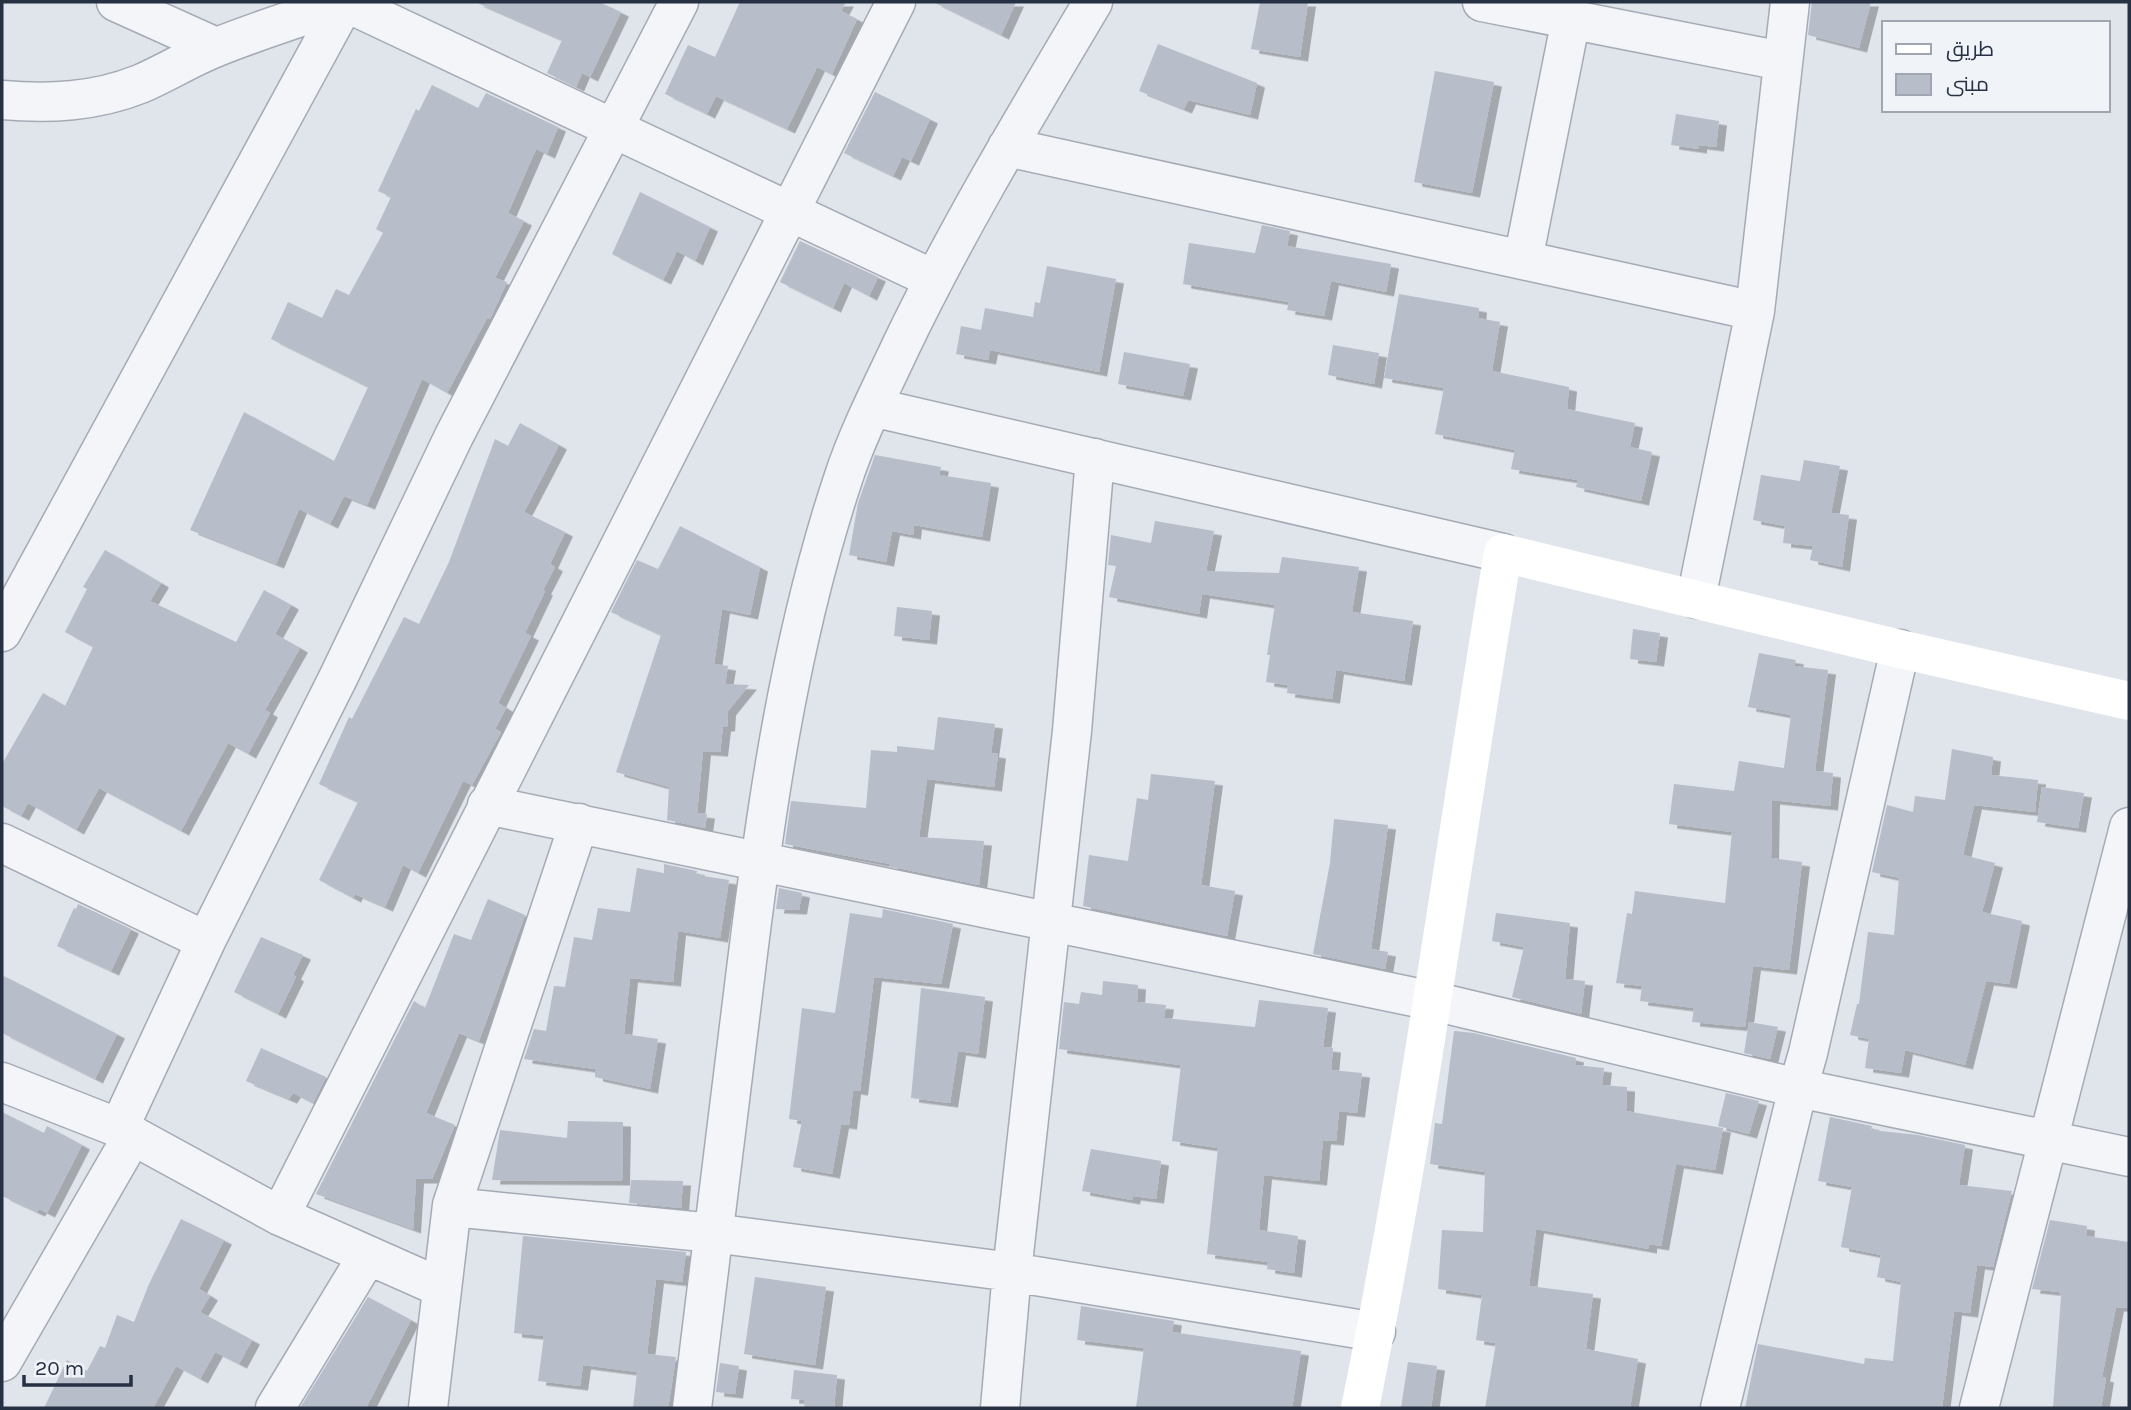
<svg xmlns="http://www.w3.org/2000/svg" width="2131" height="1410" viewBox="0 0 2131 1410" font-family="Karla,Cairo,sans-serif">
<defs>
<filter id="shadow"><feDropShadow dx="8" dy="4.5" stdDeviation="0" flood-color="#0004"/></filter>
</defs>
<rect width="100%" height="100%" fill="#e0e4eb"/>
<path fill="#b7bdc9" filter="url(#shadow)" d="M475 2H599L621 12 590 77 582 73 576 87 547 73 562 40Z
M740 2H846L841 11 857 19 832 74 817 67 787 129 716 96 707 114 665 94 688 45 715 57Z
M933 2H1016L1001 35Z
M1260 2H1308L1300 57 1251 49Z
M1812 2H1871L1859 48 1808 35Z
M1158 44 1257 83 1250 115 1188 100 1184 109 1139 91Z
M1435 71 1494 82 1472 193 1414 182Z
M432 85 478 108 486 93 558 127 547 154 536 149 508 213 524 221 495 278 507 282 490 319 487 318 447 393 422 379 367 505 344 496 330 524 299 509 276 564 190 530 244 412 334 461 368 387 271 339 288 302 322 318 336 289 349 295 383 233 376 229 391 197 378 191 416 109 419 111Z
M875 92 930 119 911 161 902 157 893 176 844 153Z
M1676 114 1719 121 1716 147 1699 145V149L1671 145Z
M640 192 710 227 695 261 677 251 663 280 612 254Z
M1262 225 1290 231 1287 246 1391 264 1386 292 1331 281 1324 316 1287 310 1289 302 1183 284 1189 243 1255 253Z
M800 241 878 277 869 296 844 283 833 308 780 282Z
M1047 266 1116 279 1099 372 990 350 988 360 956 354 961 326 981 330 985 308 1033 317 1035 302 1040 303Z
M1399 294 1479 308 1478 318 1500 322 1492 371 1569 387 1567 409 1635 423 1630 447 1652 452 1641 501 1576 487 1578 480 1511 469 1515 450 1435 434 1444 388 1384 378Z
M1333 345 1379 353 1374 384 1328 375Z
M1124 352 1190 364 1183 396 1118 384Z
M520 423 559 445 524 512 565 532 550 564 555 567 543 590 545 591 525 633 531 636 498 703 506 708 495 729 501 732 472 785 463 781 418 873 403 865 385 907 355 894 353 898 319 880 358 802 319 784 349 717 352 719 404 617 419 624 449 562 495 439 508 446Z
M875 455 941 467 939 475 991 483 982 537 914 525 913 535 892 531 886 562 849 555 858 503Z
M1804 460 1840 466 1831 513 1849 515 1842 567 1810 560 1813 546 1783 543 1785 526 1753 520 1761 475 1800 481Z
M1155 521 1214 531 1206 571 1279 573 1282 557 1359 567 1352 612 1413 621 1404 681 1336 670 1332 699 1287 693 1288 685 1266 682 1270 655H1267L1275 605 1202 594 1199 614 1109 597 1116 566 1108 565 1111 535 1151 543Z
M680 526 760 567 750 615 722 609 714 664 728 666 725 684 749 685 728 711 727 727H723L720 752 703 751 697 813 707 814 705 828 667 820 669 787 616 772 661 635 611 612 637 560 658 569Z
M105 550 161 583 150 601 236 642 264 590 291 605 275 634 300 648 265 710 270 713 248 754 228 743 181 831 99 788 76 830 28 803 21 816 2 806V764L43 693 65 706 93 647 65 632 87 589 83 587Z
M897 607 932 611 929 640 894 636Z
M1633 629 1660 633 1656 662 1630 659Z
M1759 653 1796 660 1794 666 1828 670 1815 771 1833 773 1830 806 1772 800 1771 858 1802 862 1789 970 1753 966 1745 1027 1692 1022 1694 1008 1640 1001 1642 986 1616 983 1627 913 1632 914 1635 891 1725 903 1732 832 1669 824 1674 784 1734 791 1739 761 1784 768 1791 715 1748 707Z
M938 717 995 724 991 753 998 754 994 787 927 779 919 837 984 841 979 885 889 866 890 864 785 844 791 801 866 808 871 750 897 752V746L934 750Z
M1952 749 1993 757 1991 775 2038 780 2035 812 1974 805 1963 855 1995 863 1982 912 2022 921 2009 984 1986 981 1965 1065 1905 1050 1901 1073 1865 1068 1869 1039 1850 1035 1857 1004H1859L1868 932 1894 935 1899 878 1872 872 1887 805 1913 812 1915 796 1945 800Z
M1151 774 1215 781 1201 885 1235 891 1227 936 1083 906 1089 855 1128 861 1137 798 1148 800Z
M2042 787 2084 793 2078 828 2037 822Z
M1334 819 1388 825 1371 949 1388 952 1385 969 1313 954 1330 863Z
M664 864 697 871 696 875 729 880 720 938 678 931 673 982 630 978 624 1034 658 1039 650 1089 595 1077V1069L524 1059 534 1029 546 1031 554 986 565 987 574 937 592 940 598 908 630 912 637 868 664 873Z
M779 888 802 893 799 910 776 909Z
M488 899 525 915 479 1041 459 1033 426 1113 455 1125 432 1179H416L413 1229 316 1194 414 1001 425 1008 454 934 471 940Z
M78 904 131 929 111 971 57 946 74 908 76 909Z
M883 909 953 924 941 984 874 977 860 1091 853 1090 849 1125 841 1124 832 1174 793 1167 802 1121 789 1119 802 1008 835 1013 850 913 882 918Z
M1496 913 1570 923 1565 979 1585 981 1581 1014 1512 997 1524 947 1492 941Z
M261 937 303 955 293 975 296 977 278 1014 234 992Z
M2 975 117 1034 95 1079 2 1033Z
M1103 981 1138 985 1137 1002 1166 1005 1164 1018 1255 1027 1259 1000 1328 1008 1323 1047 1333 1048 1331 1070 1362 1073 1357 1113 1339 1111 1336 1141 1323 1140 1319 1181 1264 1175 1259 1230 1298 1236 1294 1273 1267 1269 1268 1262 1207 1254 1218 1148 1172 1141 1181 1065 1059 1049 1064 1002 1079 1004 1081 992 1102 995Z
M921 988 985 997 978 1054 958 1051 950 1103 911 1098Z
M1749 1022 1778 1027 1770 1059 1744 1053Z
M1454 1031 1474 1033 1576 1058 1575 1065 1604 1068 1602 1085 1627 1087 1626 1111 1723 1128 1715 1170 1676 1164 1661 1246 1649 1244V1249L1536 1229 1529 1286 1593 1294 1586 1349 1638 1359 1630 1408H1485L1496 1343 1476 1340 1482 1295 1438 1289 1442 1230 1483 1232 1485 1172 1430 1164 1435 1123 1442 1124Z
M261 1048 326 1077 313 1103 293 1093 289 1099 246 1081Z
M1726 1093 1759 1101 1749 1134 1718 1126Z
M2 1112 44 1133 47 1126 82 1145 47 1213 39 1209 37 1212 2 1196Z
M1830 1117 1872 1126 1871 1130 1918 1135 1965 1145 1959 1185 2012 1191 1993 1267 1977 1265 1970 1313 1954 1311 1942 1408H1745L1758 1344 1864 1364 1865 1358 1893 1361 1901 1282 1877 1277 1881 1255 1841 1247 1852 1187 1818 1181Z
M568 1121 623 1122 622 1181 492 1180 500 1130 567 1138Z
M1091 1149 1161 1161 1156 1199 1133 1196 1132 1200 1082 1191Z
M631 1180 683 1181 681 1208 629 1203Z
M181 1219 224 1240 199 1289 210 1296 200 1312 252 1340 239 1364 215 1352 200 1379 176 1366 153 1408H44L67 1360 87 1371 100 1346 105 1348 117 1315 134 1322 149 1284Z
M2050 1220 2087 1226 2086 1236 2129 1242V1308L2116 1307 2102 1377 2106 1378 2101 1408H2053L2061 1296 2059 1292 2032 1289Z
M523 1236 686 1252 682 1282 656 1279 647 1354 676 1357 668 1408H633L637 1372 583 1365 580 1386 538 1381 544 1336 514 1333Z
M755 1277 826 1287 815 1365 744 1354Z
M368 1297 411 1320 366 1408H300Z
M1081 1306 1174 1321 1172 1332 1301 1351 1292 1408H1136L1144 1348 1077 1340Z
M1408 1362 1437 1366 1431 1408H1401Z
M720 1363 739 1366 735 1394 716 1392Z
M794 1370 837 1375 834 1408H804L805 1400 791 1399Z"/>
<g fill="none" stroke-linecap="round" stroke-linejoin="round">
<g stroke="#a5abb6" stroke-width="41">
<path id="street" d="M116 2 216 47
M1482 2 1782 61
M2 100C49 104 95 102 140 84 166 73 191 57 217 47 259 30 302 17 345 2L933 279
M1007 147 1755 311
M1523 260 1571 19
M872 407 1503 553
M1696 599 1755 311 1790 2
M2 632 345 2
M487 805 1433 1001 1798 1088 2129 1157
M2 843 206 941
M2 1082 119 1128 280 1216 442 1288
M119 1128 206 941 338 678 454 436 679 2
M452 1207 713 1233 1012 1272 1376 1332
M280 1216 896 2
M2 1362 133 1135
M275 1408 368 1255
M428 1408 452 1205 579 823
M692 1408C709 1270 726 1132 743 994 764 820 788 643 844 476 859 431 881 389 901 346 958 227 1026 115 1093 2
M1000 1408 1012 1272 1072 731 1095 458
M1720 1408 1798 1088 1808 1053 1900 649
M1979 1408 2129 827"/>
</g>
<use href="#street" stroke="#f4f5f8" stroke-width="38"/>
<path stroke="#fff" stroke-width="38" d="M1360 1408C1418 1125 1455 838 1503 553L1900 649 2129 701"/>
</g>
<rect width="2131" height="1410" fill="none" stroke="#273144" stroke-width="7"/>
<rect x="1882" y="21" width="228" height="91" fill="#f0f3f8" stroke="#a0a5b0" stroke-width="2"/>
<rect x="1896" y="44" width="35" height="10" fill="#ffffff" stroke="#a0a5b0" stroke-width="2"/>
<text x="1946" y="56" font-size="21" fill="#273144">طريق</text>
<rect x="1896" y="74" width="35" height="21" fill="#b7bdc9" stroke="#a0a5b0" stroke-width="2"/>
<text x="1946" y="91" font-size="21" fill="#273144">مبنى</text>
<path d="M24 1375v10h107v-10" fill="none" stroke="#273144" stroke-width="3.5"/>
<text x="35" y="1375" font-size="21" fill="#273144" stroke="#f0f3f8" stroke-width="5" paint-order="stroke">20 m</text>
</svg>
